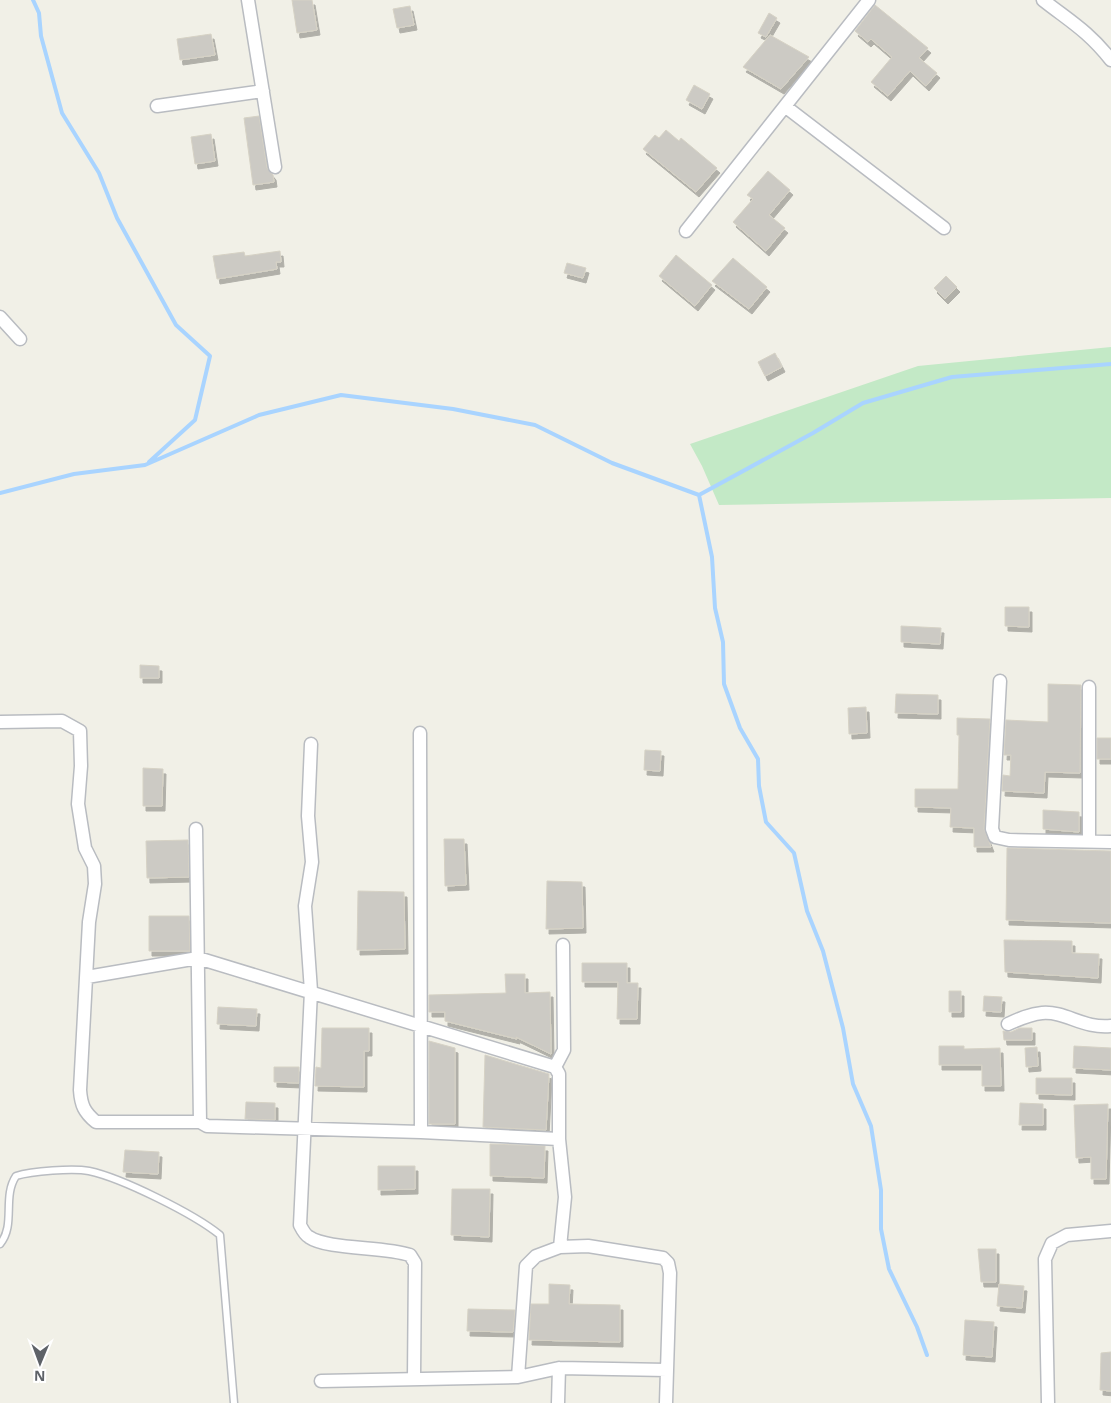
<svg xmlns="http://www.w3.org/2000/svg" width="1111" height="1403" viewBox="0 0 1111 1403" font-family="'Noto Sans',sans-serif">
<defs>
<filter id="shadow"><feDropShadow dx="3" dy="5" stdDeviation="0" flood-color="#0004"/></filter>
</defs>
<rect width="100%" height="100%" fill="#f1f0e7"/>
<path fill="#c3e9c6" d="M1111 347V498L719 505 702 466 690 444 918 366Z"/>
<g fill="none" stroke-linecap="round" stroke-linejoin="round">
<path stroke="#a9d4ff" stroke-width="4" d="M33 0 39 13 41 36 62 113 99 173 117 218 176 325 210 356 195 420 149 462
M0 493 74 474 145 465 259 415 341 395 453 409 535 425 612 463 699 495 813 433 863 403 952 377 1111 364
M699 495 712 557 715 608 723 642 724 684 740 728 758 759 759 786 766 822 794 853 807 911 823 951 843 1028 853 1084 871 1126 881 1190V1229L889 1269 917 1327 927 1355"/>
</g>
<path fill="#cccac4" stroke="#d6d2c5" filter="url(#shadow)" d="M292 0H312L317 30 297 33Z
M875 5 928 48 919 58 937 73 926 86 910 71 888 96 871 82 892 57 871 39 868 42 855 31Z
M410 6 414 25 397 28 393 9Z
M769 13 777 18 766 37 758 33Z
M211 34 215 55 180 60 177 39Z
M770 35 809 57 781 89 743 67Z
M694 85 710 94 702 109 686 100Z
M259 116 267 168 273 175 274 182 253 185 244 118Z
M666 130 679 141 681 138 717 168 696 192 643 149 655 135 659 138Z
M211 134 215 161 195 164 191 137Z
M768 171 790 190 769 215 785 228 766 251 733 222 753 199 747 195Z
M280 251 281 262H276L277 269 217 279 213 256 244 252 245 256Z
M676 255 712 285 695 306 659 276Z
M733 258 767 287 749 309 712 281Z
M567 263 586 268 583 278 564 273Z
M946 276 957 287 945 299 934 288Z
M775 353 782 367 765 376 758 362Z
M1005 607H1029V627L1005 626Z
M901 626 941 628 940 644 901 642Z
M140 665 159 666V678H140Z
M1048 684 1081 685 1080 773 1045 772 1044 793 1002 791 1003 775 1010 776 1011 755H1004L1006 720 1048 722Z
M896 694 938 695V714L895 713Z
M866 707 867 733 849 734 848 708Z
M957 718 990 719 984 829 991 847H974V828L950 827 951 808 915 807V789H958L959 735H957Z
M1097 738H1111V759H1097Z
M645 750 661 751 660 771 644 770Z
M143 768 163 769 162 806H143Z
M1043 810 1079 812V832L1043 829Z
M444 839H464L466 885 445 886Z
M188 840 189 877 147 878 146 841Z
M1007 848 1111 851V923L1006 920Z
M547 881 582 882 583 928 546 929Z
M358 891 404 892 405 949 357 950Z
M149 916H189L190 951H149Z
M1004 940 1072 941V953L1099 954 1098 978 1005 972Z
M582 963H627V983H638L637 1019H617L618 982H582Z
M505 974H525V993L550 992 551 1054 516 1037 517 1039 445 1021V1012H429V995L506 993Z
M949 991H961V1012H949Z
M984 996 1002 997 1001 1012 983 1011Z
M218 1007 257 1009 256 1026 217 1024Z
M322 1028H369V1051H364V1087L315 1086 316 1067 321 1068Z
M1020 1028H1032V1040H1004L1003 1031 1011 1032Z
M429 1041 455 1048V1124H429Z
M939 1046H964V1049L1000 1048 1001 1086H982V1065H939Z
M1074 1046 1111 1048V1070L1073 1068Z
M1037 1047 1038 1066 1026 1067 1025 1048Z
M485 1055 549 1074 546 1130 483 1127Z
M274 1067H299V1083L274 1082Z
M1036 1078H1072V1095L1036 1094Z
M246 1102 275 1103V1120L245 1119Z
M1020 1103 1043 1104V1125H1019Z
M1108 1104 1106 1179H1091V1157L1076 1158 1074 1105Z
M490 1144 545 1146 544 1178 490 1176Z
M125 1150 159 1152 158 1174 123 1172Z
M378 1166H415V1189L378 1190Z
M452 1189H490L489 1237 451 1235Z
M978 1249H996V1282H981Z
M549 1284 570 1285 569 1304 620 1305V1342L529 1340 531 1304H549Z
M999 1284 1024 1286 1022 1308 997 1306Z
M468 1309 515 1310 513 1332 467 1331Z
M965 1320 994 1322 992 1357 963 1355Z
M1111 1352V1391L1100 1390 1101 1353Z"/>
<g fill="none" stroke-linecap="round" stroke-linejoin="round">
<g stroke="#b9bcc1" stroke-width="9">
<path id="service" d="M0 1244C16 1225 2 1197 16 1176 32 1171 73 1168 89 1171 122 1178 194 1214 220 1235L234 1403"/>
</g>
<g stroke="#b9bcc1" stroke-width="15">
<path id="minor" d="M248 0 275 167
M1043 0C1071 22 1088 31 1111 60
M157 106 263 91
M786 107 944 228
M686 231 869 0
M0 317 20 339
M1000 681 992 829 995 837 1009 840 1111 842
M1089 687V841
M0 722 62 721 80 731 81 766 78 804 85 848 94 866 95 884 89 922 80 1090C81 1105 84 1112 96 1122H200
M420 733 421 1132
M311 744 308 816 312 862 305 906 311 991 300 1225C302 1229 305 1235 309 1237 328 1250 384 1246 410 1255L415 1263 414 1378
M196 829 200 1122 207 1126 421 1132 559 1139
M87 977 198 958 555 1067 559 1074V1139L565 1197 560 1247 588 1246 663 1258 668 1263 670 1273 666 1403
M1008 1024C1019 1019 1030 1014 1042 1013 1066 1011 1083 1029 1111 1026
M555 1067 564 1050 563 945
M559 1368 667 1370
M321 1381 518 1377
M558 1403 559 1368 518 1377 526 1266 536 1256 560 1247
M1048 1403 1045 1259 1052 1243 1067 1235 1111 1231"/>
</g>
<use href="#service" stroke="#fff" stroke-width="6"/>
<use href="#minor" stroke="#fff" stroke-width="12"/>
</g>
<g transform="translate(40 1363) rotate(181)" stroke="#ffffff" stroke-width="4" paint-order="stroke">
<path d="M0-4L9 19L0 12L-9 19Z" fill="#5e6268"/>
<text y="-8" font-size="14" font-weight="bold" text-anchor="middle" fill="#5e6268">N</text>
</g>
</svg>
